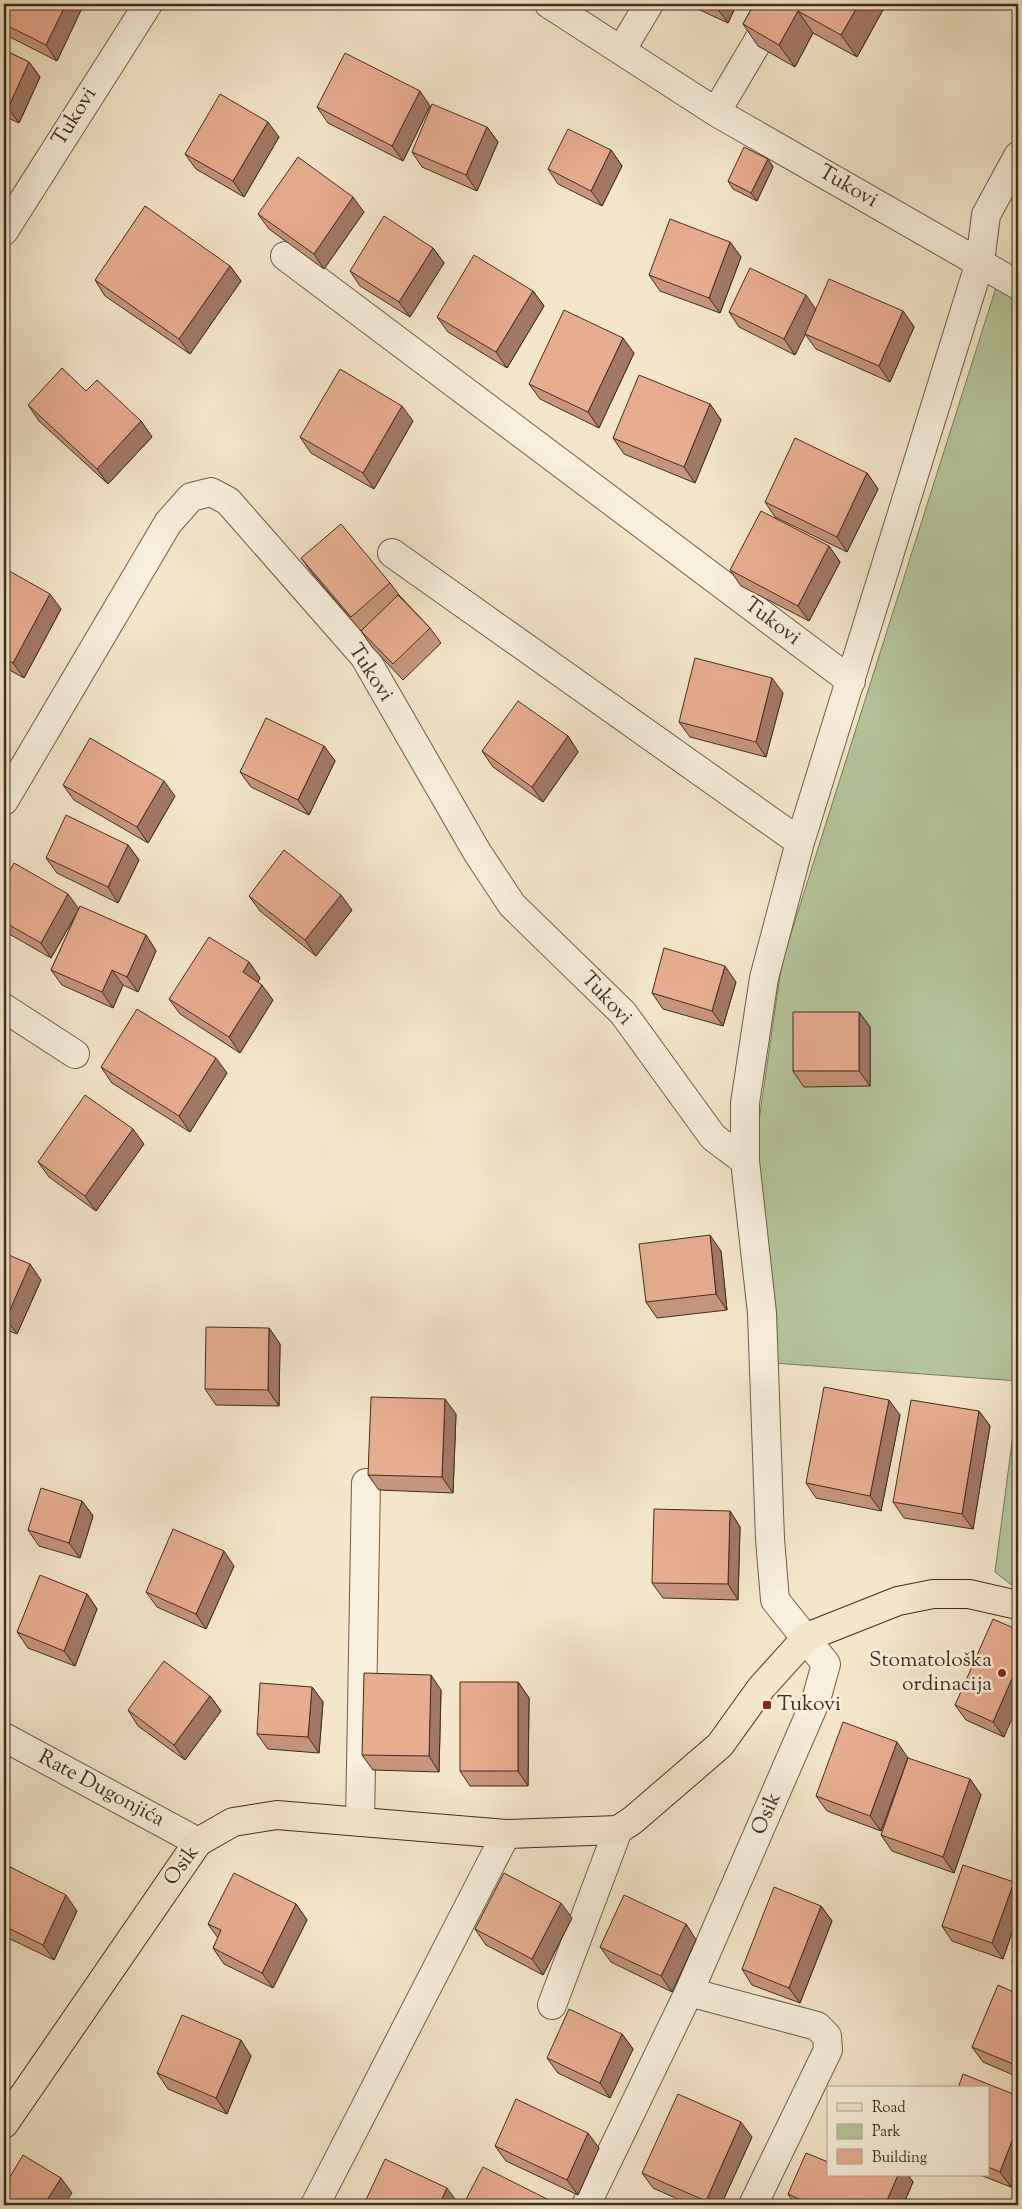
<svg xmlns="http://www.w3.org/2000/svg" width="1022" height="2209" viewBox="0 0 1022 2209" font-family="'Sorts Mill Goudy',serif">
<rect width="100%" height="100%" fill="#f5e6c9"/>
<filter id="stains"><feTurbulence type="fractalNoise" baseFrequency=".004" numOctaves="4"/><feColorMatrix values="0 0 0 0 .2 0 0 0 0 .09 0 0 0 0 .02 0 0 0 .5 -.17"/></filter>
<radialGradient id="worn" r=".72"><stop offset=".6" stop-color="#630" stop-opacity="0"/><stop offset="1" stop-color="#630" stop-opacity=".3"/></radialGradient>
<path fill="#b6c69b" stroke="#7c7a5c" d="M999 278 1018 290V1381L760 1362 757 1134 782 962Z
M1018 1396V1590L995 1572Z"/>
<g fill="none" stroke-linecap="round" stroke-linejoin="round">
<g stroke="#6e5c47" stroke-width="30">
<path id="minor" d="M549 4 716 112 1018 285
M622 49 649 4
M716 112 780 4
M4 231 148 4
M285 256 851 681
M392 553 800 842
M4 801 168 523 191 497 211 492 228 501 364 656 477 852 512 905 623 1013 713 1137 745 1161
M4 1008 75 1054
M4 1737 198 1842
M360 1822 366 1483
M689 1992 817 2026 827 2036 828 2050 753 2205
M552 2005 618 1830
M315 2205 506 1834
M586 2205 689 1992 816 1700 826 1664 775 1600 770 1539 762 1313 745 1161V1103L764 978 800 842 980 262 986 215 1018 156"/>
</g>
<g stroke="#412e1c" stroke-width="30">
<path id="major" d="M4 2124 198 1842 233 1822 277 1815 506 1834 618 1830 633 1820 720 1745 761 1688 807 1637 898 1601 933 1594H969L1018 1605"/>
</g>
<use href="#minor" stroke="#f8efdc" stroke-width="28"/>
<use href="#major" stroke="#f5e6c9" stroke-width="28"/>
</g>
<path fill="#c7957b" stroke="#412e1c" d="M4 4 82 8 57 61 4 34Z
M687 4H737L728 23Z
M754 4 884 8 857 57 813 33 795 67 758 46 743 24Z
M4 50 29 62 40 77 19 123 4 116Z
M430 106 403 161 328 123 317 107Z
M487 127 498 142 477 191 422 167 412 152Z
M279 137 244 197 196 169 185 154Z
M611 150 622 166 602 206 558 184 548 169Z
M768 159 773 167 757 201 733 189 728 181Z
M364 212 324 269 269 229 258 214Z
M730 242 741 257 720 313 660 291 649 275Z
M433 248 444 263 410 317 360 286 350 271Z
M230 266 241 281 190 354 105 296 95 280Z
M533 291 544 306 507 368 448 332 437 317Z
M816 309 903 311 914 327 890 382 816 349 805 334 795 355 739 327 729 312Z
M634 353 599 428 540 399 529 384Z
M86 391 141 421 152 437 108 484 39 421 28 405Z
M710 404 721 420 695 483 624 454 613 438Z
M413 421 374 489 311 453 300 437Z
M867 473 878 489 847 552 775 517 765 502Z
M829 546 840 562 809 621 741 586 730 570Z
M301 558 390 583 399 595 430 628 441 643 403 680 372 647 361 631 312 573Z
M4 568 61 609 24 678 4 667Z
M783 693 766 757 690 737 679 722Z
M568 736 578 752 543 802 493 767 482 751Z
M324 746 335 761 309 815 251 787 240 772Z
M63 785 175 796 148 843 74 800Z
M128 845 139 860 118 903 57 873 46 858Z
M4 882 79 909 146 935 156 951 138 992 123 985 113 1008 62 985 51 970 77 913 51 958 4 931Z
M249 896 352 910 316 956 260 911Z
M249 962 260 978 258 982 273 1000 240 1053 180 1014 169 999Z
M736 982 723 1026 663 1009 652 993Z
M859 1012 870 1027V1086L804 1087 793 1071Z
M101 1067 227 1073 190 1132 112 1083Z
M144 1144 96 1211 49 1177 38 1162Z
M721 1251 727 1310 657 1318 646 1302Z
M4 1253 41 1280 17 1334 4 1329Z
M269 1328 280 1344 279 1406 216 1405 205 1389Z
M979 1411 990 1426 973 1529 904 1518 893 1502Z
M456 1414 453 1493 379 1490 368 1475Z
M900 1415 881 1511 816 1498 806 1483Z
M82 1501 93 1516 80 1558 39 1546 28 1530Z
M730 1511 740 1527 738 1600 663 1598 652 1583Z
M234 1566 206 1629 157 1607 146 1592Z
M87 1594 97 1609 75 1666 28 1648 17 1632Z
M1018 1630 1004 1737 966 1720 955 1705Z
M518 1682 529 1698 528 1786H470L460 1771Z
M312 1687 323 1702 319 1753 268 1749 257 1734Z
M441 1690 439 1772 373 1770 362 1755Z
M210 1696 221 1711 185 1760 138 1726 128 1710Z
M908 1758 881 1831 827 1811 816 1796Z
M970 1779 981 1795 954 1873 892 1851 881 1835Z
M4 1864 77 1911 54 1960 4 1936Z
M1014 1882 1018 1889V1915L1003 1959 952 1941 942 1926Z
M296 1904 307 1920 273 1988 224 1964 213 1948 218 1938 208 1924Z
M821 1906 832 1921 800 2003 752 1985 742 1969Z
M572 1918 543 1975 486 1945 475 1929Z
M686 1924 696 1940 672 1992 611 1962 600 1947Z
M1018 1946V1970L1012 1961Z
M1018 1994V2077L983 2062 972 2047Z
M622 2034 633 2049 610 2098 558 2073 547 2058Z
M251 2056 227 2114 168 2089 157 2073Z
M988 2088 1011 2187 980 2175H988Z
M752 2137 721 2205H691L653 2188 642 2173Z
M495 2146 599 2148 578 2195 506 2161Z
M828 2175H908L913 2182 903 2205H795L788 2194Z"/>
<path fill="#a27964" stroke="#412e1c" d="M66 4H79L82 8 57 61 46 45Z
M719 4H737L728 23 717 8Z
M859 4H882L884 8 857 57 841 35Z
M798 11 813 33 795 67 779 45Z
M29 62 40 77 19 123 8 108Z
M420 91 430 106 403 161 392 146Z
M268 122 279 137 244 197 233 181Z
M487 127 498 142 477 191 466 175Z
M4 136 7 141 4 147Z
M611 150 622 166 602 206 591 191Z
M768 159 773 167 757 201 751 193Z
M353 197 364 212 324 269 314 254Z
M730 242 741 257 720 313 709 298Z
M433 248 444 263 410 317 399 302Z
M230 266 241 281 190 354 179 339Z
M533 291 544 306 507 368 496 352Z
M806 295 817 311 795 355 784 339Z
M903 311 914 327 890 382 879 366Z
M623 338 634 353 599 428 588 412Z
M710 404 721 420 695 483 684 467Z
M402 406 413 421 374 489 363 473Z
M141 421 152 437 108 484 97 469Z
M867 473 878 489 847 552 837 537Z
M829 546 840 562 809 621 798 606Z
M50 594 61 609 24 678 13 663Z
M772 678 783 693 766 757 756 742Z
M568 736 578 752 543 802 532 787Z
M324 746 335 761 309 815 298 800Z
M164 781 175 796 148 843 137 827Z
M128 845 139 860 118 903 108 887Z
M68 894 79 909 51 958 41 943Z
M341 895 352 910 316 956 305 940Z
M146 935 156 951 138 992 127 977Z
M249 962 260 978 254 988 243 972Z
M725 966 736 982 723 1026 712 1011Z
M112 970 123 985 113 1008 102 992Z
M262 985 273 1000 240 1053 229 1037Z
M859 1012 870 1027V1086L859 1071Z
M4 1051 10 1060 4 1078Z
M216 1058 227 1073 190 1132 179 1116Z
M133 1129 144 1144 96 1211 85 1196Z
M710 1235 721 1251 727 1310 716 1294Z
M30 1264 41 1280 17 1334 6 1319Z
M269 1328 280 1344 279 1406 268 1390Z
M445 1399 456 1414 453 1493 442 1477Z
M889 1400 900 1415 881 1511 870 1496Z
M979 1411 990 1426 973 1529 962 1514Z
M82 1501 93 1516 80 1558 69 1543Z
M730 1511 740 1527 738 1600 728 1584Z
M224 1551 234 1566 206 1629 196 1614Z
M87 1594 97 1609 75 1666 64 1651Z
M1018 1665V1705L1004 1737 993 1722Z
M431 1675 441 1690 439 1772 429 1756Z
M518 1682 529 1698 528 1786 518 1771Z
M312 1687 323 1702 319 1753 308 1737Z
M210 1696 221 1711 185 1760 174 1745Z
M897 1742 908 1758 881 1831 870 1816Z
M970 1779 981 1795 954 1873 943 1857Z
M1014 1882 1018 1889V1915L1003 1959 992 1943Z
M66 1895 77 1911 54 1960 43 1945Z
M561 1903 572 1918 543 1975 532 1959Z
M296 1904 307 1920 273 1988 262 1973Z
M821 1906 832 1921 800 2003 789 1988Z
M686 1924 696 1940 672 1992 661 1976Z
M622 2034 633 2049 610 2098 600 2083Z
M241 2040 251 2056 227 2114 216 2098Z
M741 2122 752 2137 721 2205H709L706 2201Z
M1018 2125V2168L1011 2187 1000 2172Z
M588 2133 599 2148 578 2195 567 2180Z
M898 2175H908L913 2182 903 2205H885Z
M61 2178 72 2193 64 2205H44Z
M447 2188 458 2203 457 2205H439Z"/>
<path fill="#e7ad8f" stroke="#412e1c" d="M4 4H66L46 45 4 24Z
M709 4H719L717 8Z
M754 4H859L841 35 798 11 779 45 743 24Z
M4 50 29 62 8 108 4 106Z
M345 53 420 91 392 146 317 107Z
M220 94 268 122 233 181 185 154Z
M432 104 487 127 466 175 412 152Z
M568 129 611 150 591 191 548 169Z
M744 147 768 159 751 193 728 181Z
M298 157 353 197 314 254 258 214Z
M145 206 230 266 179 339 95 280Z
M384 216 433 248 399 302 350 271Z
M670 219 730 242 709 298 649 275Z
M474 255 533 291 496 352 437 317Z
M750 268 806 295 784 339 729 312Z
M829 279 903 311 879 366 805 334Z
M564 310 623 338 588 412 529 384Z
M62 368 86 391 97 380 141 421 97 469 28 405Z
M340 369 402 406 363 473 300 437Z
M639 375 710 404 684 467 613 438Z
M795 438 867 473 837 537 765 502Z
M761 511 829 546 798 606 730 570Z
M341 524 390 583 351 617 301 558Z
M4 568 50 594 13 663 4 658Z
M398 595 430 628 393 664 361 631Z
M695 658 772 678 756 742 679 722Z
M518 701 568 736 532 787 482 751Z
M266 718 324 746 298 800 240 772Z
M90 738 164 781 137 827 63 785Z
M66 815 128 845 108 887 46 858Z
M284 850 341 895 305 940 249 896Z
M14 863 68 894 41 943 4 922V882Z
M80 906 146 935 127 977 112 970 102 992 51 970Z
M209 937 249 962 243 972 262 985 229 1037 169 999Z
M664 948 725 966 712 1011 652 993Z
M137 1009 216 1058 179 1116 101 1067Z
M793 1012H859V1071H793Z
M85 1095 133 1129 85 1196 38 1162Z
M710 1235 716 1294 646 1302 639 1244Z
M4 1253 30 1264 6 1319 4 1318Z
M206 1327 269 1328 268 1390 205 1389Z
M824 1387 889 1400 870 1496 806 1483Z
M371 1397 445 1399 442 1477 368 1475Z
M911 1400 979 1411 962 1514 893 1502Z
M41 1488 82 1501 69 1543 28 1530Z
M654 1509 730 1511 728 1584 652 1583Z
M173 1529 224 1551 196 1614 146 1592Z
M40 1575 87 1594 64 1651 17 1632Z
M993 1619 1018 1630V1665L993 1722 955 1705Z
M164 1661 210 1696 174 1745 128 1710Z
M364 1673 431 1675 429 1756 362 1755Z
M460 1682H518V1771H460Z
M260 1683 312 1687 308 1737 257 1734Z
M843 1722 897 1742 870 1816 816 1796Z
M908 1758 970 1779 943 1857 881 1835Z
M4 1864 66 1895 43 1945 4 1926Z
M963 1865 1014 1882 992 1943 942 1926Z
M234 1873 296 1904 262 1973 213 1948 221 1930 208 1924Z
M504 1873 561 1903 532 1959 475 1929Z
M774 1887 821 1906 789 1988 742 1969Z
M624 1895 686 1924 661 1976 600 1947Z
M1018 1946V1964L1012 1961Z
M998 1985 1018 1994V2066L972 2047Z
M569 2009 622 2034 600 2083 547 2058Z
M182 2015 241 2040 216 2098 157 2073Z
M963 2074 1018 2096V2125L1000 2172 988 2167V2088H958Z
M678 2094 741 2122 706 2201 642 2173Z
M516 2099 588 2133 567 2180 495 2146Z
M806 2153 828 2162V2175H898L885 2205H812L788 2194Z
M23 2155 61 2178 44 2205H4V2187Z
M385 2159 447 2188 439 2205H366L364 2204Z
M483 2167 557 2204 556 2205H463Z"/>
<g fill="#8f2418" stroke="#f8efdc" stroke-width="2">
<circle cx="1002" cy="1673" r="5"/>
<rect x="762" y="1700" width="10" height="10" rx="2.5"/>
</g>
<g text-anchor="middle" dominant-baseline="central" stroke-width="5" stroke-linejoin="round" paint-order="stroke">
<g font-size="21" fill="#412e1c" stroke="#f8efdc">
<text transform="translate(75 117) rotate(-58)">Tukovi</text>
<text transform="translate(848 187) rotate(30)">Tukovi</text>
<text transform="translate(772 622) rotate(37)">Tukovi</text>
<text transform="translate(370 673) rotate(57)">Tukovi</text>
<text transform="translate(606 999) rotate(47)">Tukovi</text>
<text transform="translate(101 1789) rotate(28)">Rate Dugonjića</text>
<text transform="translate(767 1814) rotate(-66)">Osik</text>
<text transform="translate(182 1866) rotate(-54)">Osik</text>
</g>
<g font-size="21" fill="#412e1c" stroke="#f8efdc" text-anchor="end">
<text x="992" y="1661">Stomatološka<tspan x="992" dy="24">ordinacija</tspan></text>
<text x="777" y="1705" text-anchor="start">Tukovi</text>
</g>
</g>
<rect width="1022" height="2209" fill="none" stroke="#f5e6c9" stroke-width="20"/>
<rect x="5" y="5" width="1012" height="2199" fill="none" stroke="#412e1c" stroke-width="2.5"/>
<rect x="10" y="10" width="1002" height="2189" fill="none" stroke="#412e1c"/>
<rect x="827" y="2086" width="162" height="90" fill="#f8efdc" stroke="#afa28f"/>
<rect x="837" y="2103" width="25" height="8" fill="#f5e6c9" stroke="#afa28f"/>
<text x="872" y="2112" font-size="15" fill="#412e1c">Road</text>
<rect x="837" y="2124" width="25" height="15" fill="#b6c69b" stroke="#afa28f"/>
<text x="872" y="2136" font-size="15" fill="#412e1c">Park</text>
<rect x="837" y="2149" width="25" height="15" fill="#e7ad8f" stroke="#afa28f"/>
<text x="872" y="2162" font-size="15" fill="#412e1c">Building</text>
<rect width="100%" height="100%" filter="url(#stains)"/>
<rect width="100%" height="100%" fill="url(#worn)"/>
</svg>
